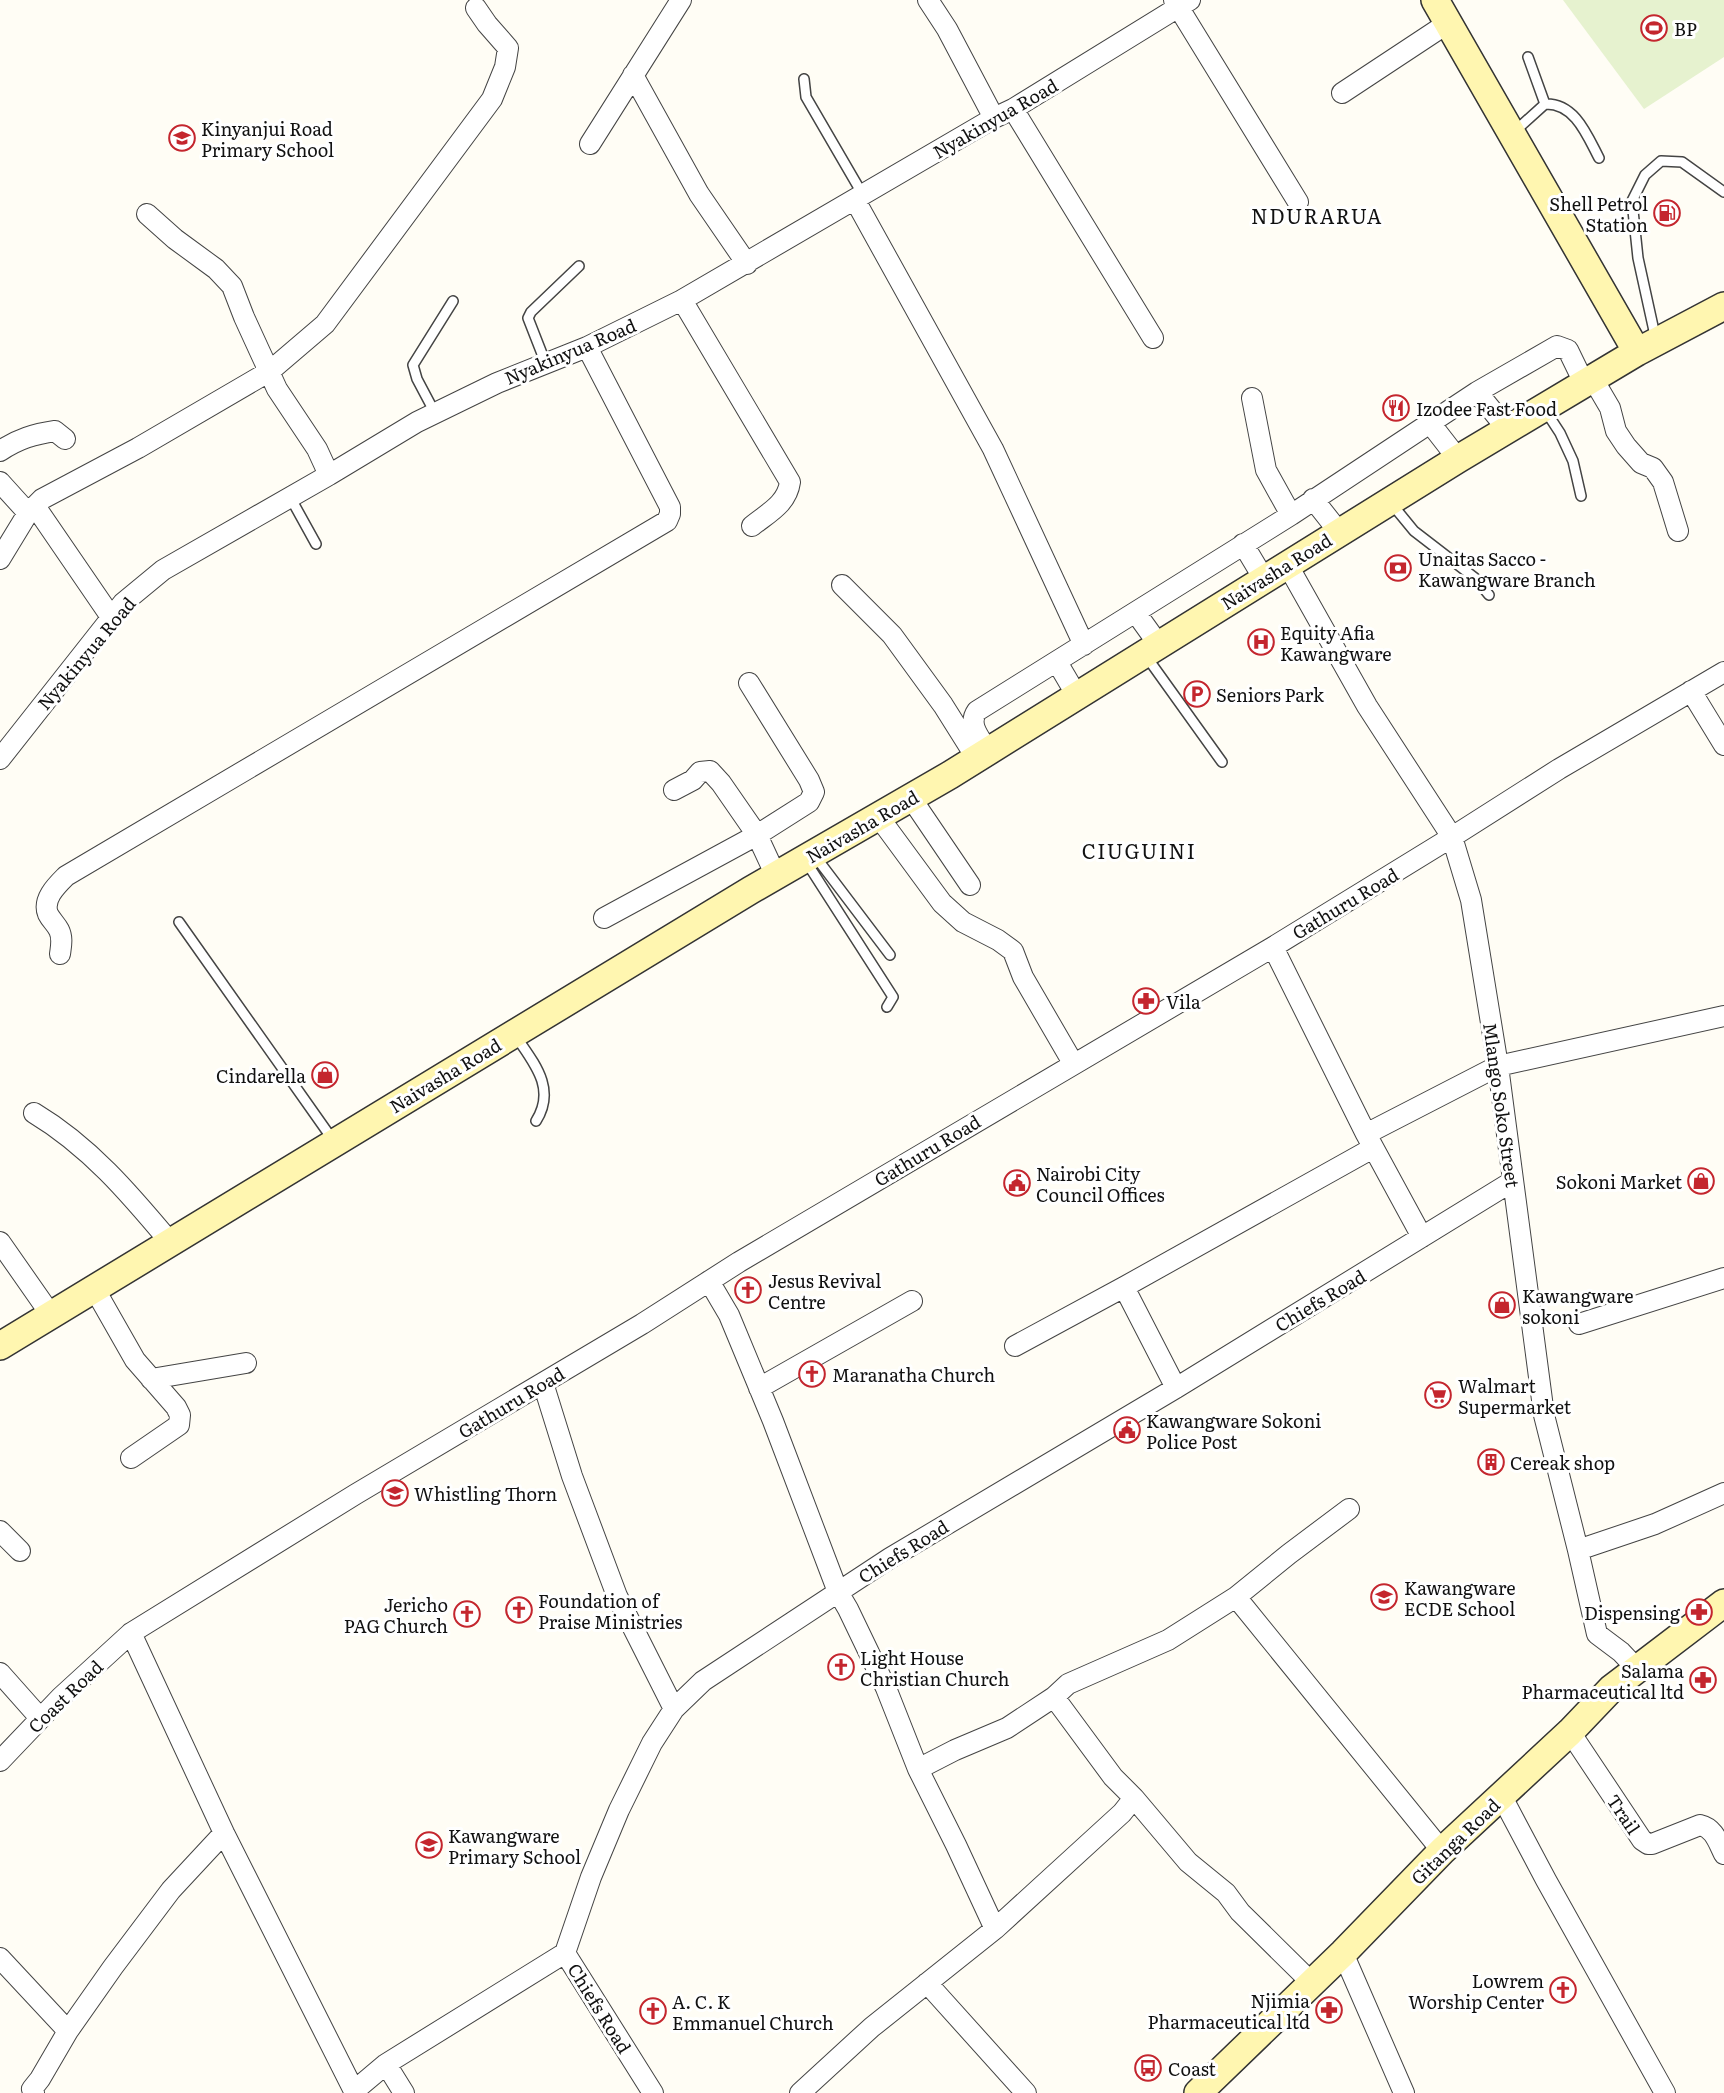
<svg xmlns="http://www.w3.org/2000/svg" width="1724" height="2093" viewBox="0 0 1724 2093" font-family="Literata,serif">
<rect width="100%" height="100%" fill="#fffdf5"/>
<path fill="#e6f2cf" d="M1563 0H1724V57L1644 109Z"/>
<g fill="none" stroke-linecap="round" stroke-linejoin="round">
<g stroke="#444" stroke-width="12">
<path id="service" d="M1528 57 1545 104
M804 79 806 97 863 195
M1514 132 1545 104C1575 103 1587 135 1599 158
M1656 340 1638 258 1632 201 1645 175 1661 161 1682 162 1724 192
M546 364 528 318 531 312 579 266
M1545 410 1560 433 1573 461 1581 496
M435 413 417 379 413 365 453 301
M290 497 316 544
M1391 503 1414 531 1475 578 1489 595
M1146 656 1222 762
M815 856 890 955
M805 860 893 997 887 1007
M179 922 333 1140
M515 1035C533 1062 557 1088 536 1121"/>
</g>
<g stroke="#444" stroke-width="22">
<path id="minor" d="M928 0 947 29 994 118
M1174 0 1298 202
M633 75 699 194 747 264
M1342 93 1448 23
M1013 109 1153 338
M590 144 681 0
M855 200 993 449 1084 645
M147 214 175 239 216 269 232 286 244 317 277 389 317 449 329 475
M682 300 790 482C787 504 768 513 752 526
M1593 379 1610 408 1616 431 1626 446 1641 463 1653 468 1663 482 1678 531
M1477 392 1508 430
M1252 398 1266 470 1291 515
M1430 423 1458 459
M0 451C18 439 34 434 55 431L65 439
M0 482 28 513
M1313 499 1339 532
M35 506 111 617
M1243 544 1264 579
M0 559 28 513 42 499 138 448 270 371 325 324 492 99 505 67 508 48 487 24 476 8
M1287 564 1367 706 1452 837 1471 900 1498 1066 1544 1415 1578 1550 1597 1634 1621 1652 1637 1669
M842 585 892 635 943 705 977 759
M1136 613 1159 645
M1057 662 1077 696
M749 683 809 780 814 792 809 802 757 835 776 876
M1691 691 1724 745
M988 751C981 739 967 725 977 711L1291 515 1477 392 1557 346 1568 350 1584 383
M0 759 123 603 163 570 329 475 417 422 497 383 587 347 682 300 994 118 1013 109 1190 0
M911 798 970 885
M878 816 942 903 963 922 998 940 1013 951 1023 977 1073 1063
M604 918 757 835 721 783 710 771 700 772 693 780 674 790
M1273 947 1366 1134 1422 1237
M60 954C61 946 63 938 59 930 56 924 51 920 48 914 42 899 57 885 66 876L667 521 670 514V507L587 347
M34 1113C89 1146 129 1193 170 1242
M1366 1134 1498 1066 1724 1016
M0 1242 51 1315
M709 1281 729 1315 773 1421 838 1592 848 1609 886 1688 918 1769 956 1845 995 1929
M1124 1287 1176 1388
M94 1288 135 1360 176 1407 180 1415 179 1425 131 1458
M1579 1324 1724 1278
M1015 1346 1124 1287 1373 1148
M151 1379 246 1363
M543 1383 572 1476 617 1596 674 1709
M759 1388 912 1301
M0 1531 20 1551
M1578 1550 1655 1524 1724 1493
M1236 1597 1289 1554 1349 1509
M131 1633 224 1833 354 2091 386 2064 565 1953
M0 1673 40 1718
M1054 1697 1113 1777 1134 1798
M1570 1732 1642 1840 1648 1844H1652L1700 1825C1714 1828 1718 1842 1724 1854
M0 1761 61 1697 131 1633 356 1494 642 1324 739 1262 1273 947 1452 837 1559 769 1724 672
M918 1769 955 1750 1007 1728 1054 1697 1068 1684 1168 1640 1236 1597 1442 1851
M1502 1797 1546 1880 1665 2093
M1343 1953 1404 2093
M0 1958 68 2031
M927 1983 1026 2093
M386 2064 404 2093
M34 2093 32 2089 40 2079 68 2031 113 1967 171 1890 224 1833
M653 2093 565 1953 591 1877 619 1810 652 1743 674 1709 703 1681 890 1558 1176 1388 1513 1181
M800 2093 872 2027 995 1929 1122 1813 1134 1798 1188 1862 1226 1893 1240 1912 1312 1983"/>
</g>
<g stroke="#333" stroke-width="30">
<path id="secondary" d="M1435 0 1637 352
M0 1346 751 890 950 775 1458 459 1637 352 1724 306
M1198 2093 1343 1953 1442 1851 1570 1732 1611 1689 1724 1603"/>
</g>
<use href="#service" stroke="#fff" stroke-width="9"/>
<use href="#minor" stroke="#fff" stroke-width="20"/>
<use href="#secondary" stroke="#fff6b0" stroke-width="27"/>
</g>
<defs>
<g id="stadium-ring" transform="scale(1.35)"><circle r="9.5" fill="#fff" stroke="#c4262e" stroke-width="1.5"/><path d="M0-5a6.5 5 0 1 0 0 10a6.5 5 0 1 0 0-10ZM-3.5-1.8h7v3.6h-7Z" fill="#c4262e"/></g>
<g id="school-ring" transform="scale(1.35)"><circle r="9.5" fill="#fff" stroke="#c4262e" stroke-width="1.5"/><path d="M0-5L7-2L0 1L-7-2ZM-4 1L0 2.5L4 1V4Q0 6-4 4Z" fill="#c4262e"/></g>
<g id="fuel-ring" transform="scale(1.35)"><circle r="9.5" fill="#fff" stroke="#c4262e" stroke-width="1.5"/><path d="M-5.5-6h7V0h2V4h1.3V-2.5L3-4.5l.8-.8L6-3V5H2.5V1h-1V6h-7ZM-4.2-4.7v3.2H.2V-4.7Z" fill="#c4262e"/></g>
<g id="restaurant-ring" transform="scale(1.35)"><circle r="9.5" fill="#fff" stroke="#c4262e" stroke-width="1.5"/><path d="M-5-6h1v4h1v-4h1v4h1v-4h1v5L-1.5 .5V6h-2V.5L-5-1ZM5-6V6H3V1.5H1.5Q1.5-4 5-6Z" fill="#c4262e"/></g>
<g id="bank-ring" transform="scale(1.35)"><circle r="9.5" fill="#fff" stroke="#c4262e" stroke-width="1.5"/><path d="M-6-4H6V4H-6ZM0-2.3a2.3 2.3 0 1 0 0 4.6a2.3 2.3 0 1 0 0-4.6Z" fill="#c4262e"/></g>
<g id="hospital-ring" transform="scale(1.35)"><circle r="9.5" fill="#fff" stroke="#c4262e" stroke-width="1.5"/><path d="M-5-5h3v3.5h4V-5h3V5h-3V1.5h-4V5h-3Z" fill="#c4262e"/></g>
<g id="parking-ring" transform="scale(1.35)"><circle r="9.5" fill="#fff" stroke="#c4262e" stroke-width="1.5"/><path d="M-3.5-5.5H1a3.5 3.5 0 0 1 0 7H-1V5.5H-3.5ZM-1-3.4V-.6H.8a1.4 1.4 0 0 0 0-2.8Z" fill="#c4262e"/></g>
<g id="pharmacy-ring" transform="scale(1.35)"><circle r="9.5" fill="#fff" stroke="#c4262e" stroke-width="1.5"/><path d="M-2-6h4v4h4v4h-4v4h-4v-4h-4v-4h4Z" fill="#c4262e"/></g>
<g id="shop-ring" transform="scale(1.35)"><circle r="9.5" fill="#fff" stroke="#c4262e" stroke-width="1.5"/><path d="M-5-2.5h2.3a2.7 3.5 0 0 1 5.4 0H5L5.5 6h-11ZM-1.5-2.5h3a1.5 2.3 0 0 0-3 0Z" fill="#c4262e"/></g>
<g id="civic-ring" transform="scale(1.35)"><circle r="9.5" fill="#fff" stroke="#c4262e" stroke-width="1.5"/><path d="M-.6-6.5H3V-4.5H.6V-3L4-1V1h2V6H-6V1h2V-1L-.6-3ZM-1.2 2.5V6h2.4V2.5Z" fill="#c4262e"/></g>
<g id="church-ring" transform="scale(1.35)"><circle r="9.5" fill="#fff" stroke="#c4262e" stroke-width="1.5"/><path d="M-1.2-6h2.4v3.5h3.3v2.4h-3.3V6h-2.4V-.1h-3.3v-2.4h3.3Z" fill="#c4262e"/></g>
<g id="supermarket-ring" transform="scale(1.35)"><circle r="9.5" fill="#fff" stroke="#c4262e" stroke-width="1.5"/><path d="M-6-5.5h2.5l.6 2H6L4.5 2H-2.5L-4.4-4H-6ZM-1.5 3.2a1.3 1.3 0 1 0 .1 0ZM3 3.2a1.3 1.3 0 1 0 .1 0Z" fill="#c4262e"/></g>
<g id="building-ring" transform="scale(1.35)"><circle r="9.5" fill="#fff" stroke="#c4262e" stroke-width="1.5"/><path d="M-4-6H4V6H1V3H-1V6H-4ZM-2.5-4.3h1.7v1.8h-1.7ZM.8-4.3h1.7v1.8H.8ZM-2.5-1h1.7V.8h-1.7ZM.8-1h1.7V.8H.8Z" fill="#c4262e"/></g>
<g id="bus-ring" transform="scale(1.35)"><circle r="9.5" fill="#fff" stroke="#c4262e" stroke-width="1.5"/><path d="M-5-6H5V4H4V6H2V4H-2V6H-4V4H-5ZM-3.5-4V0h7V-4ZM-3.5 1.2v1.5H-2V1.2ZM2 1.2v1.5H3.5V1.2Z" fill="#c4262e"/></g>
</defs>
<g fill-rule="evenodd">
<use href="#stadium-ring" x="1654" y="28"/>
<use href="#school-ring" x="182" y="138"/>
<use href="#fuel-ring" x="1667" y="213"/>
<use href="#restaurant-ring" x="1396" y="408"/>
<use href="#bank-ring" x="1398" y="568"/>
<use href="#hospital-ring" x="1261" y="642"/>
<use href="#parking-ring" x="1197" y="694"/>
<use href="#pharmacy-ring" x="1146" y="1001"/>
<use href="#shop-ring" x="325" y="1075"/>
<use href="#shop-ring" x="1701" y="1181"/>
<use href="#civic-ring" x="1017" y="1183"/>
<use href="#church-ring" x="748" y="1290"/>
<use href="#shop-ring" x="1502" y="1305"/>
<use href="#church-ring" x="812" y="1374"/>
<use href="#supermarket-ring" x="1438" y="1395"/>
<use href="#civic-ring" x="1127" y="1430"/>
<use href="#building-ring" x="1491" y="1462"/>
<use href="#school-ring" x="395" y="1493"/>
<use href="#school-ring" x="1384" y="1597"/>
<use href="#church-ring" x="519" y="1610"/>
<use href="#pharmacy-ring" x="1699" y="1612"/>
<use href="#church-ring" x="467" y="1614"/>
<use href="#church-ring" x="841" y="1667"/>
<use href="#pharmacy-ring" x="1703" y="1680"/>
<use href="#school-ring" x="429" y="1845"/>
<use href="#church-ring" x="1563" y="1990"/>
<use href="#pharmacy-ring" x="1329" y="2010"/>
<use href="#church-ring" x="653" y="2011"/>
<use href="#bus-ring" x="1148" y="2068"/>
</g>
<g text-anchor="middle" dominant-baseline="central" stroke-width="6" stroke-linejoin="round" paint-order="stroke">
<g font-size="18" fill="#111" stroke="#fff" text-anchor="start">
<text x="1674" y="28">BP</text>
<text x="201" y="128">Kinyanjui Road<tspan x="201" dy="21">Primary School</tspan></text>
<text x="1648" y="203" text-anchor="end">Shell Petrol<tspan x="1648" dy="21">Station</tspan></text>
<text x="1416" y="408">Izodee Fast Food</text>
<text x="1418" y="558">Unaitas Sacco -<tspan x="1418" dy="21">Kawangware Branch</tspan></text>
<text x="1280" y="632">Equity Afia<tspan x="1280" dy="21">Kawangware</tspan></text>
<text x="1216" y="694">Seniors Park</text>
<text x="1166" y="1001">Vila</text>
<text x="306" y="1075" text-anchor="end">Cindarella</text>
<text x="1036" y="1173">Nairobi City<tspan x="1036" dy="21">Council Offices</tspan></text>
<text x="1682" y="1181" text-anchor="end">Sokoni Market</text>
<text x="768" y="1280">Jesus Revival<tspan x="768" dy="21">Centre</tspan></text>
<text x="1522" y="1295">Kawangware<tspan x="1522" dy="21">sokoni</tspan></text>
<text x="832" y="1374">Maranatha Church</text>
<text x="1458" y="1385">Walmart<tspan x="1458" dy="21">Supermarket</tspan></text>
<text x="1146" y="1420">Kawangware Sokoni<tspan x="1146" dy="21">Police Post</tspan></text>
<text x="1510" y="1462">Cereak shop</text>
<text x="414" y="1493">Whistling Thorn</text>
<text x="1404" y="1587">Kawangware<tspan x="1404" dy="21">ECDE School</tspan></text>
<text x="538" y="1600">Foundation of<tspan x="538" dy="21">Praise Ministries</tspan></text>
<text x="448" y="1604" text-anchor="end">Jericho<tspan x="448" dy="21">PAG Church</tspan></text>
<text x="1680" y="1612" text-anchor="end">Dispensing</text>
<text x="860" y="1657">Light House<tspan x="860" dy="21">Christian Church</tspan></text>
<text x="1684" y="1670" text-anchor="end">Salama<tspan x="1684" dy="21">Pharmaceutical ltd</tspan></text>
<text x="448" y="1835">Kawangware<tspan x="448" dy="21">Primary School</tspan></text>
<text x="1544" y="1980" text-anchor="end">Lowrem<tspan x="1544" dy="21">Worship Center</tspan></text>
<text x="1310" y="2000" text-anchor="end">Njimia<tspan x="1310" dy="21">Pharmaceutical ltd</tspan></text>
<text x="672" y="2001">A. C. K<tspan x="672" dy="21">Emmanuel Church</tspan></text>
<text x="1168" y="2068">Coast</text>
</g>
<g font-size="18" fill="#111" stroke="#fff">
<text transform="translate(995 118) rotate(-30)">Nyakinyua Road</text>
<text transform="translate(570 351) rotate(-23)">Nyakinyua Road</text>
<text transform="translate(1276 571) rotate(-32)">Naivasha Road</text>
<text transform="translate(86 653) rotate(-50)">Nyakinyua Road</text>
<text transform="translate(862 826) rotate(-30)">Naivasha Road</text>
<text transform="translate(1345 903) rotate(-31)">Gathuru Road</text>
<text transform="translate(445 1075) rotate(-31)">Naivasha Road</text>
<text transform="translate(1502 1105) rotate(82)">Mlango Soko Street</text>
<text transform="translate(927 1150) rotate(-31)">Gathuru Road</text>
<text transform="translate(1320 1300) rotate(-31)">Chiefs Road</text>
<text transform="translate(511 1402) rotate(-31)">Gathuru Road</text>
<text transform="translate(903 1551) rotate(-32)">Chiefs Road</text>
<text transform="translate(65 1696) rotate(-44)">Coast Road</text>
<text transform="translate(1624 1814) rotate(56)">Trail</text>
<text transform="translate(1455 1841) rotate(-44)">Gitanga Road</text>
<text transform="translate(600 2008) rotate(58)">Chiefs Road</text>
</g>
<g font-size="20" letter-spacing="1.5" fill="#111" stroke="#fff">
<text x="1317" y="215">NDURARUA</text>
<text x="1139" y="850">CIUGUINI</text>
</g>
</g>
</svg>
